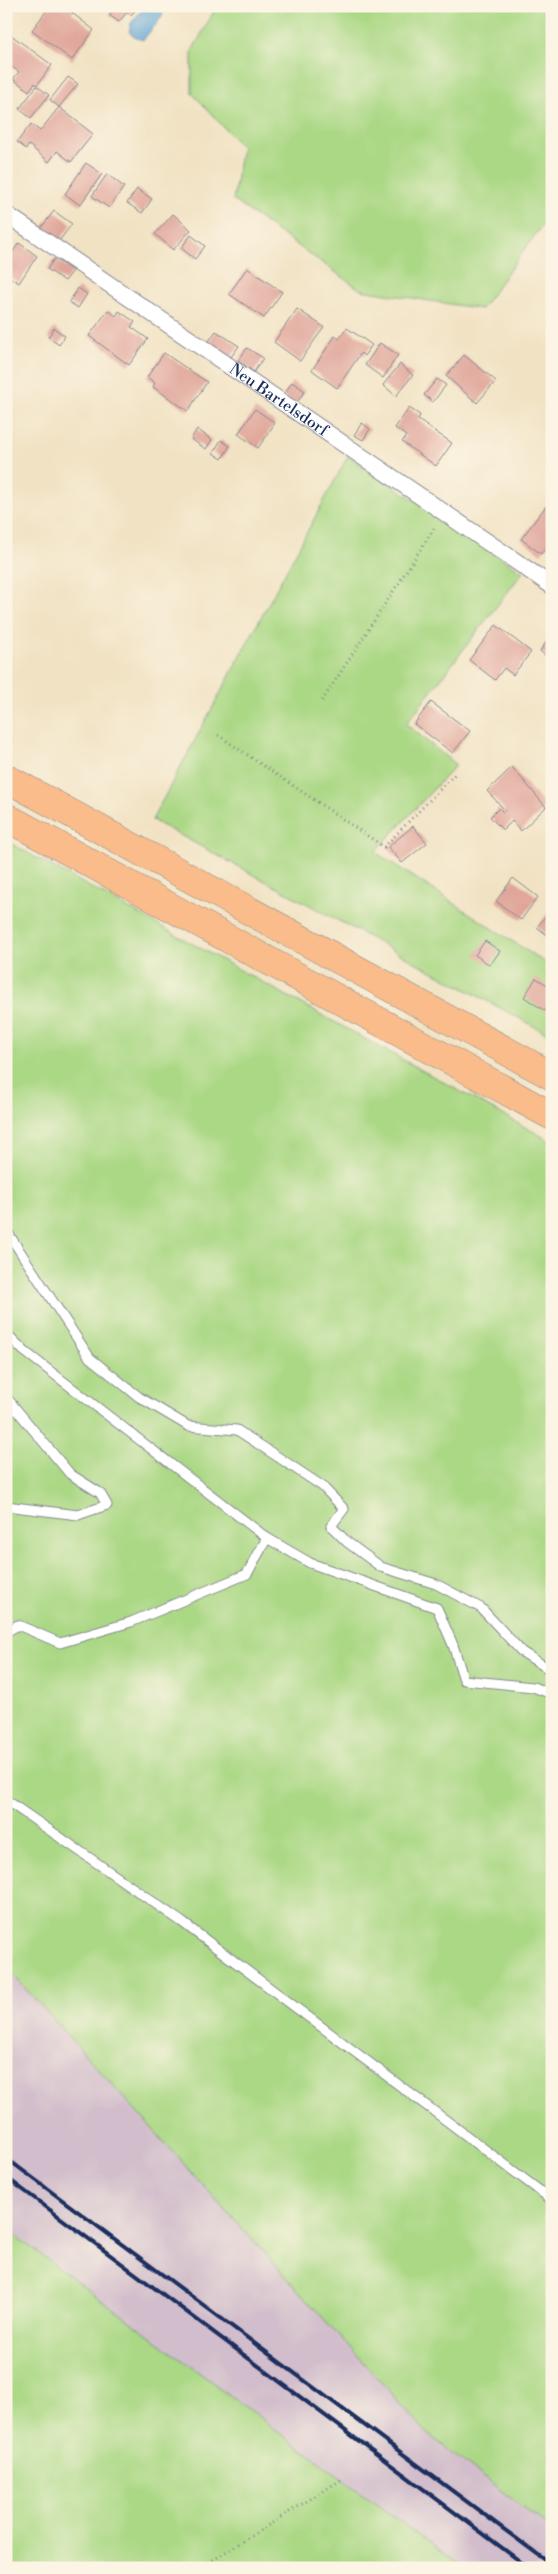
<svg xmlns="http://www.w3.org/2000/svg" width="558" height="2574" viewBox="0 0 558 2574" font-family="'Libre Bodoni',serif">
<rect width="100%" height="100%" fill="#fcf5e5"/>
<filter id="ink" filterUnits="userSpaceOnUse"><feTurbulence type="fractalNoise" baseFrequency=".02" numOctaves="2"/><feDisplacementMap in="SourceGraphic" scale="10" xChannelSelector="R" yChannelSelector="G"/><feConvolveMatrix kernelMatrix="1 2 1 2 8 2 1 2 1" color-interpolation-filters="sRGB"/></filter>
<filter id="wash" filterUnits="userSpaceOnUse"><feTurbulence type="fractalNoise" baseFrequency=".0096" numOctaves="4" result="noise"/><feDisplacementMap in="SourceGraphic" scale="20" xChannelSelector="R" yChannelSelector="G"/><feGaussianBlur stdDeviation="1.12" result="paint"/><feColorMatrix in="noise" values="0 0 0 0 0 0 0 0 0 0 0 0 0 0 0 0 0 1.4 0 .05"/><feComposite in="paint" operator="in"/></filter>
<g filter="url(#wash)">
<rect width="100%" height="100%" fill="#f1e2c3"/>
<path fill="#d1bdcb" d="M6 1967 428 2434 552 2530V2568H462L6 2229Z"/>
<path fill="#abd885" stroke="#638472" d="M217 6H552V212L481 309 361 290 233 200 242 147 192 93V51Z
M348 456 523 572 406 724 456 765 375 852 552 967V1036L152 820Z
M6 841 552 1142V2530L428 2434 6 1967Z
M6 2229 462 2568H6Z"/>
<path fill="#5ba2d1" stroke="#3b6898" d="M145 6H159L163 11 162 17 143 40 136 38 129 32 131 23Z"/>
<g id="blocks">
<path fill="#e0a59a" d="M50 6H75L72 13 94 30 72 60 32 30Z
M116 6H139L131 15 127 12 119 22 109 15Z
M7 32 52 65 37 85 35 83 29 91 13 79 19 72 8 64 6 67Z
M68 77 78 84 59 107 93 134 71 162 57 151 49 162 29 145 26 149 17 142 31 124 40 131 59 107 50 100Z
M37 86 49 95 31 118 19 109Z
M86 163 102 174 80 205 65 194Z
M107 174 124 187 109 208 92 196Z
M137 189 152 199 142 213 127 203Z
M54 211 72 224 59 241 41 228Z
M173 214 191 230 173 250 155 234Z
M191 235 205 246 195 259 181 248Z
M19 243 37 256 19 283 6 275V261Z
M54 259 73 271 65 281 47 269Z
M247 268 282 292 264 318 229 294Z
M78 288 87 294 78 308 69 302Z
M297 309 324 327 300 361 274 342Z
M108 310 116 316 119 311 135 322 131 327 148 339 129 365 89 336Z
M54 328 65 336 59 345 48 337Z
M347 328 372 345 364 356 361 353 337 388 312 370 335 336 339 339Z
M216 331 239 346 231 357 208 342Z
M380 343 398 355 383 378 365 365Z
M247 348 263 358 254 372 238 361Z
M164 353 207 382 188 411 153 387 155 383 147 377Z
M464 355 496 381 477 403 446 376Z
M400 364 413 375 396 396 383 385Z
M437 379 446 385 433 402 424 395Z
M292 382 305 391 295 405 283 396Z
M409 408 420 415 418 420 452 443 436 466 402 442 406 436 395 428Z
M255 409 275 423 258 448 238 434Z
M362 423 370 429 363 440 354 435Z
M197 429 212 440 206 449 191 439Z
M221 440 230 446 222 459 213 453Z
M552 503V540L541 554 521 539 546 506 549 508Z
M496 625 531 652 513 675 504 668 495 680 469 660Z
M552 635V661L540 651Z
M431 702 470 731 453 753 414 724Z
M512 767 546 807 521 831 512 821 503 830 490 817 499 808 503 812 505 810 487 791Z
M413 826 427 843 402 863 388 847Z
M513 878 538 897 521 920 496 901Z
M552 908V939L537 927Z
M485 941 500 951 490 965 475 955Z
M536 978 552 988V1001L545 1011 524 997Z"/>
</g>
</g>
<g filter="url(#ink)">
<use href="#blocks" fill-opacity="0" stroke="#868890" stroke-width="1"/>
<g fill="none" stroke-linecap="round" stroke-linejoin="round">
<g stroke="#868890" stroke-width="11">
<path id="service" d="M6 1230 90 1358 139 1397 188 1426 237 1430 322 1486 344 1509 331 1526 347 1542 381 1567 436 1584 481 1608 522 1652 552 1671
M6 1333 24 1351 267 1538 310 1563 437 1608 453 1645 464 1680 533 1687 552 1694
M6 1397 70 1474 100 1493 107 1505 78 1515 6 1506
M6 1632 18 1625 60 1643 131 1622 247 1574 267 1538
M6 1800 182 1922 552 2200"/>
</g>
<g stroke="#868890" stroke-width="18">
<g id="minor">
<path id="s1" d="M6 214 552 586"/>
</g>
</g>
<g stroke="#868890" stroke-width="29">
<path id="motorway" d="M6 778 552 1076
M6 817 552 1116"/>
</g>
<path stroke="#868890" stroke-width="3" stroke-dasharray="1 4" stroke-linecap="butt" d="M322 701 435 527
M218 735 384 847 455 774
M200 2568 344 2478"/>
<use href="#service" stroke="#fff" stroke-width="9"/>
<use href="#minor" stroke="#fff" stroke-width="16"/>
<use href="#motorway" stroke="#f9bc8a" stroke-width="28"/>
<path stroke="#1b2f5e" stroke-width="4" d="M6 2158 552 2565
M6 2177 529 2568"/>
</g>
</g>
<g text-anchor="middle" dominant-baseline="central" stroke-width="5" stroke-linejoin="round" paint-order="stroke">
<g font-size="16" fill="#1b2f5e" stroke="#fcf5e5">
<text stroke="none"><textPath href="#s1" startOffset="330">Neu Bartelsdorf</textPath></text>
</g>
</g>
<rect width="558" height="2574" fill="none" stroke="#fcf5e5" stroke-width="25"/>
</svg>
